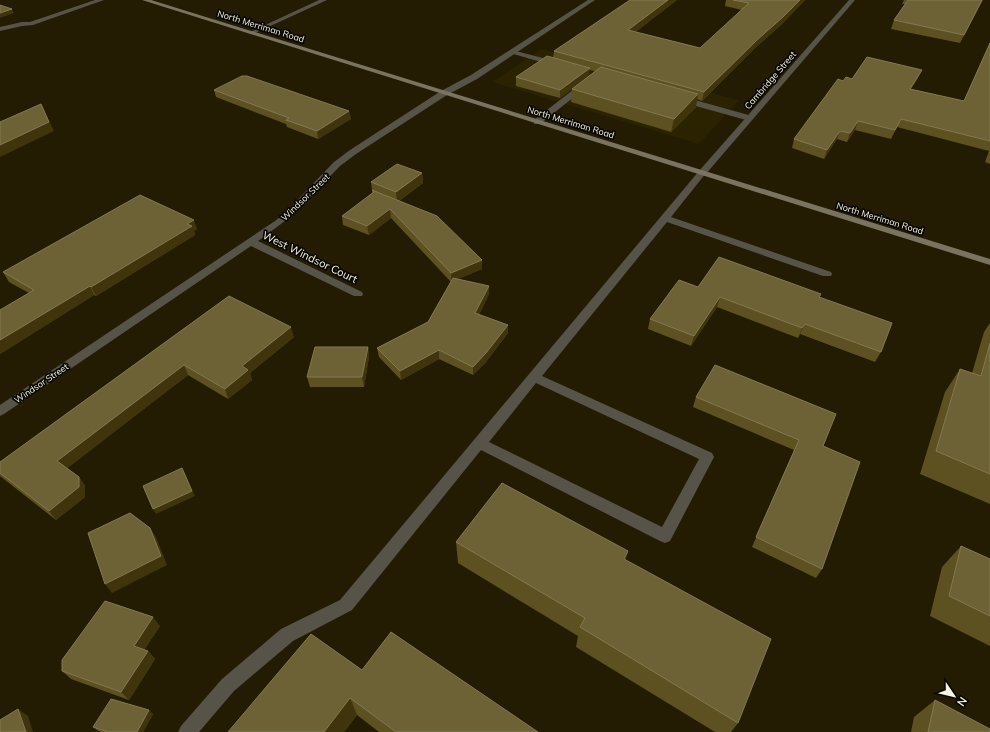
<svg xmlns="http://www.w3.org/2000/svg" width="990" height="732" viewBox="0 0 990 732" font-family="Mulish,sans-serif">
<rect width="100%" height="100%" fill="#231c03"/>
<path fill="#2b2200" d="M541 49 739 100 699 144 492 82Z"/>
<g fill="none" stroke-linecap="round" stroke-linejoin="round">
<path fill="#575348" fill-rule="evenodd" d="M95 0H104L33 25 22 26 0 31V27L22 22H30Z
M512 50 558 62 559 64 555 66 510 53 509 52Z
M582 83H585L589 85 540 124H534V120Z
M678 97H684L752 116 753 118 749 120H746L678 101Z
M702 170 706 173 671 217 831 272 832 274 831 276H823L667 222 542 376 712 453 714 457 670 541 665 543 660 541 481 450 352 610 293 641 234 691 199 732H178L181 726 222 679 281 629 340 600 699 171ZM536 383 699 459 662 527 489 442Z"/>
<path fill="#575348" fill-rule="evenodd" d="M319 0H327L253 34 248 33Z
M588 0H595L477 79 447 95 356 154 340 166 293 215 258 241 362 292 363 294 362 296H354L251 246 4 414 0 416V405L275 221 287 211 334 162 350 150 441 91 471 75Z
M849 0H855L705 175H699L698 173 699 171Z"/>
<path fill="#797360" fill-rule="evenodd" d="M142 0H151L990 259V265Z"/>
</g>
<path fill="#5d5021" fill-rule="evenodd" d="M630 0H677L635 32 700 48 742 10 725 6 726 0H805L781 25 755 48 702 101 697 99 696 107 671 132 571 102 572 89 560 98 516 86V77L553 58 554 51ZM589 70 595 71 589 76Z
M904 0H983L960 43 891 29 894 20 905 4H902Z
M990 43V164L985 162 989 151 897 127 891 139 855 130 847 142 837 139 824 159 792 148 794 139 843 81 852 79 918 78 911 89 964 101Z
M214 90 349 111 351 119 318 139 287 127 286 124 216 97Z
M422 173 423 183 399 201 482 260V269L458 279 489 294 479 314 508 333 486 362 473 375 439 359 401 380 379 357 377 348 428 322 451 282 391 218 369 235 343 225 342 216 372 193V190L371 182Z
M197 229 194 231 195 235 96 296 94 295 0 354V310L29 293 9 282 3 272Z
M698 287 819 297 881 352 875 362 800 334 798 338 717 307 691 346 648 329 650 319Z
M229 296 294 337 250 373 252 380 228 399 188 375 67 468 79 477 85 486V497L56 520 0 476V462Z
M990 323V504L920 474 945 392 960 369 972 373 984 332Z
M368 347 369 357 364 387H310L307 377Z
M696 397 823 446 822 569 816 578 752 547 794 450 693 407Z
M456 542 626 560 738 723 731 732H715L576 647 578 636 458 563Z
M961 546 990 559V646L930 616 942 567Z
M160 626 144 650 148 651 155 659 129 700 71 679 62 671Z
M362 670 538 732H379L357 715 344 732H228Z
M935 700 990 732H911L914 717Z
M153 714 143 732H101L98 731 93 727Z"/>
<path fill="#3f340c" d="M668 0H677L627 39 628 30Z
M800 0H805L781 25 755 48 702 101 704 92 757 40Z
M982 0H983L960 43 964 35Z
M12 9 14 13 0 18V13Z
M590 68 589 77 560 98V90Z
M922 70 918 78 906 97 910 89Z
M698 94 696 107 671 132 674 119Z
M41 104 54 131 0 157V145Z
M349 111 351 119 318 139 317 131Z
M858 121 855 130 847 142 850 133Z
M840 131 837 139 824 159 827 150Z
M422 173 423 183 397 202 396 192Z
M390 209 391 218 369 235 367 226Z
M194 220 197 229 194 231 195 235 96 296 91 287Z
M482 260V269L451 282V273Z
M90 286 94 295 0 354V340Z
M489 286V294L476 322 475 313Z
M720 297 717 307 691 346 694 336Z
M805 324 798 338 802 328Z
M508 325V333L486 362 473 375V367Z
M291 327 294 337 250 373 252 380 228 399 225 389 242 366Z
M368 347 369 357 364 387 362 377Z
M439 350V359L401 380 400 371Z
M184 365 188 375 64 471 57 461Z
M182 468 195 496 156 514 153 509Z
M79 477 85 486V497L56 520 49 511Z
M150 528 156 537 167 565 112 593 105 584Z
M628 551 623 572 624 559Z
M153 617 160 626 141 654 134 646Z
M148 651 155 659 129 700 121 692Z
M350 698 357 715 344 732H324Z
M18 709 28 716 33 732H26Z
M149 710 153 714 143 732H137Z"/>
<path fill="#6d6236" stroke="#837951" d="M630 0H668L628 30 700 48 749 3 733 0H800L783 17 757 40 704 92 554 51Z
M908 0H982L964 35 894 20Z
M0 5 12 9 0 13Z
M990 43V141L901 119 895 130 858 121 850 133 840 131 827 150 794 139 838 79 843 81 846 77 852 79 867 57 922 70 910 89 964 101Z
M547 56 590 68 560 90 516 77Z
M601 67 698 94 674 119 572 89Z
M242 76H247L349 111 317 131 286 120 289 118 214 90Z
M41 104 49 122 0 145V122Z
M397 164 422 173 396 192 371 182Z
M372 190 437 216 482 260 451 273 390 209 367 226 342 216 374 192Z
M140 195 194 220 187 224 192 226 91 287 90 286 0 340V310L34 290 3 272Z
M719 257 821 294 819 297 892 323 881 352 805 324 802 328 720 297 694 336 650 319 679 280 698 287Z
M453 278 489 286 475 313 508 325 486 353 473 367 439 350 400 371 377 348 428 322Z
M229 296 291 327 242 366 248 370 225 389 184 365 57 461 79 477V487L49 511 0 473V462Z
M990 343V474L936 451 960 369 981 376Z
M315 347H368L362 377H307Z
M715 365 836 414 823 446 860 462 822 569 756 537 799 440 696 397Z
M182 468 192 491 153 509 143 486Z
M502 483 628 551 624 559 771 639 738 723 580 627 585 618 456 542Z
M130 513 150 528 161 556 105 584 88 533Z
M961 546 990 559V616L949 596Z
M105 601 153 617 134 646 148 651 121 692 62 671V660Z
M391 632 538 732H396L350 698 324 732H228L311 634 362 670Z
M111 699 149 710 137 732H108L93 727Z
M935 700 990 729V732H928Z
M18 709 26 732H0V720Z"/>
<g text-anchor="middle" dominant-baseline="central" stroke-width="3.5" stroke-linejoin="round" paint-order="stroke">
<g font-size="9" fill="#f8f4e4" stroke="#090701">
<text transform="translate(261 26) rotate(17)">North Merriman Road</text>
<text transform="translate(770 80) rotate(-49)">Cambridge Street</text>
<text transform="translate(571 122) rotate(17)">North Merriman Road</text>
<text transform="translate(305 197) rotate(-44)">Windsor Street</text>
<text transform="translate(880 218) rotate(17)">North Merriman Road</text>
<text transform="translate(41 383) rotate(-34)">Windsor Street</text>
</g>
<g font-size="11" fill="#f8f4e4" stroke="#090701">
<text transform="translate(310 257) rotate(26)">West Windsor Court</text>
</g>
</g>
<g transform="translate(954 696) rotate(125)" stroke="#090701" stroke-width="3" paint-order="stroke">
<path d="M0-3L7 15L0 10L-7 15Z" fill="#f8f4e4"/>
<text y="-6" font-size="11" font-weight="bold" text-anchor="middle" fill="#f8f4e4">N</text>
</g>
</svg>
